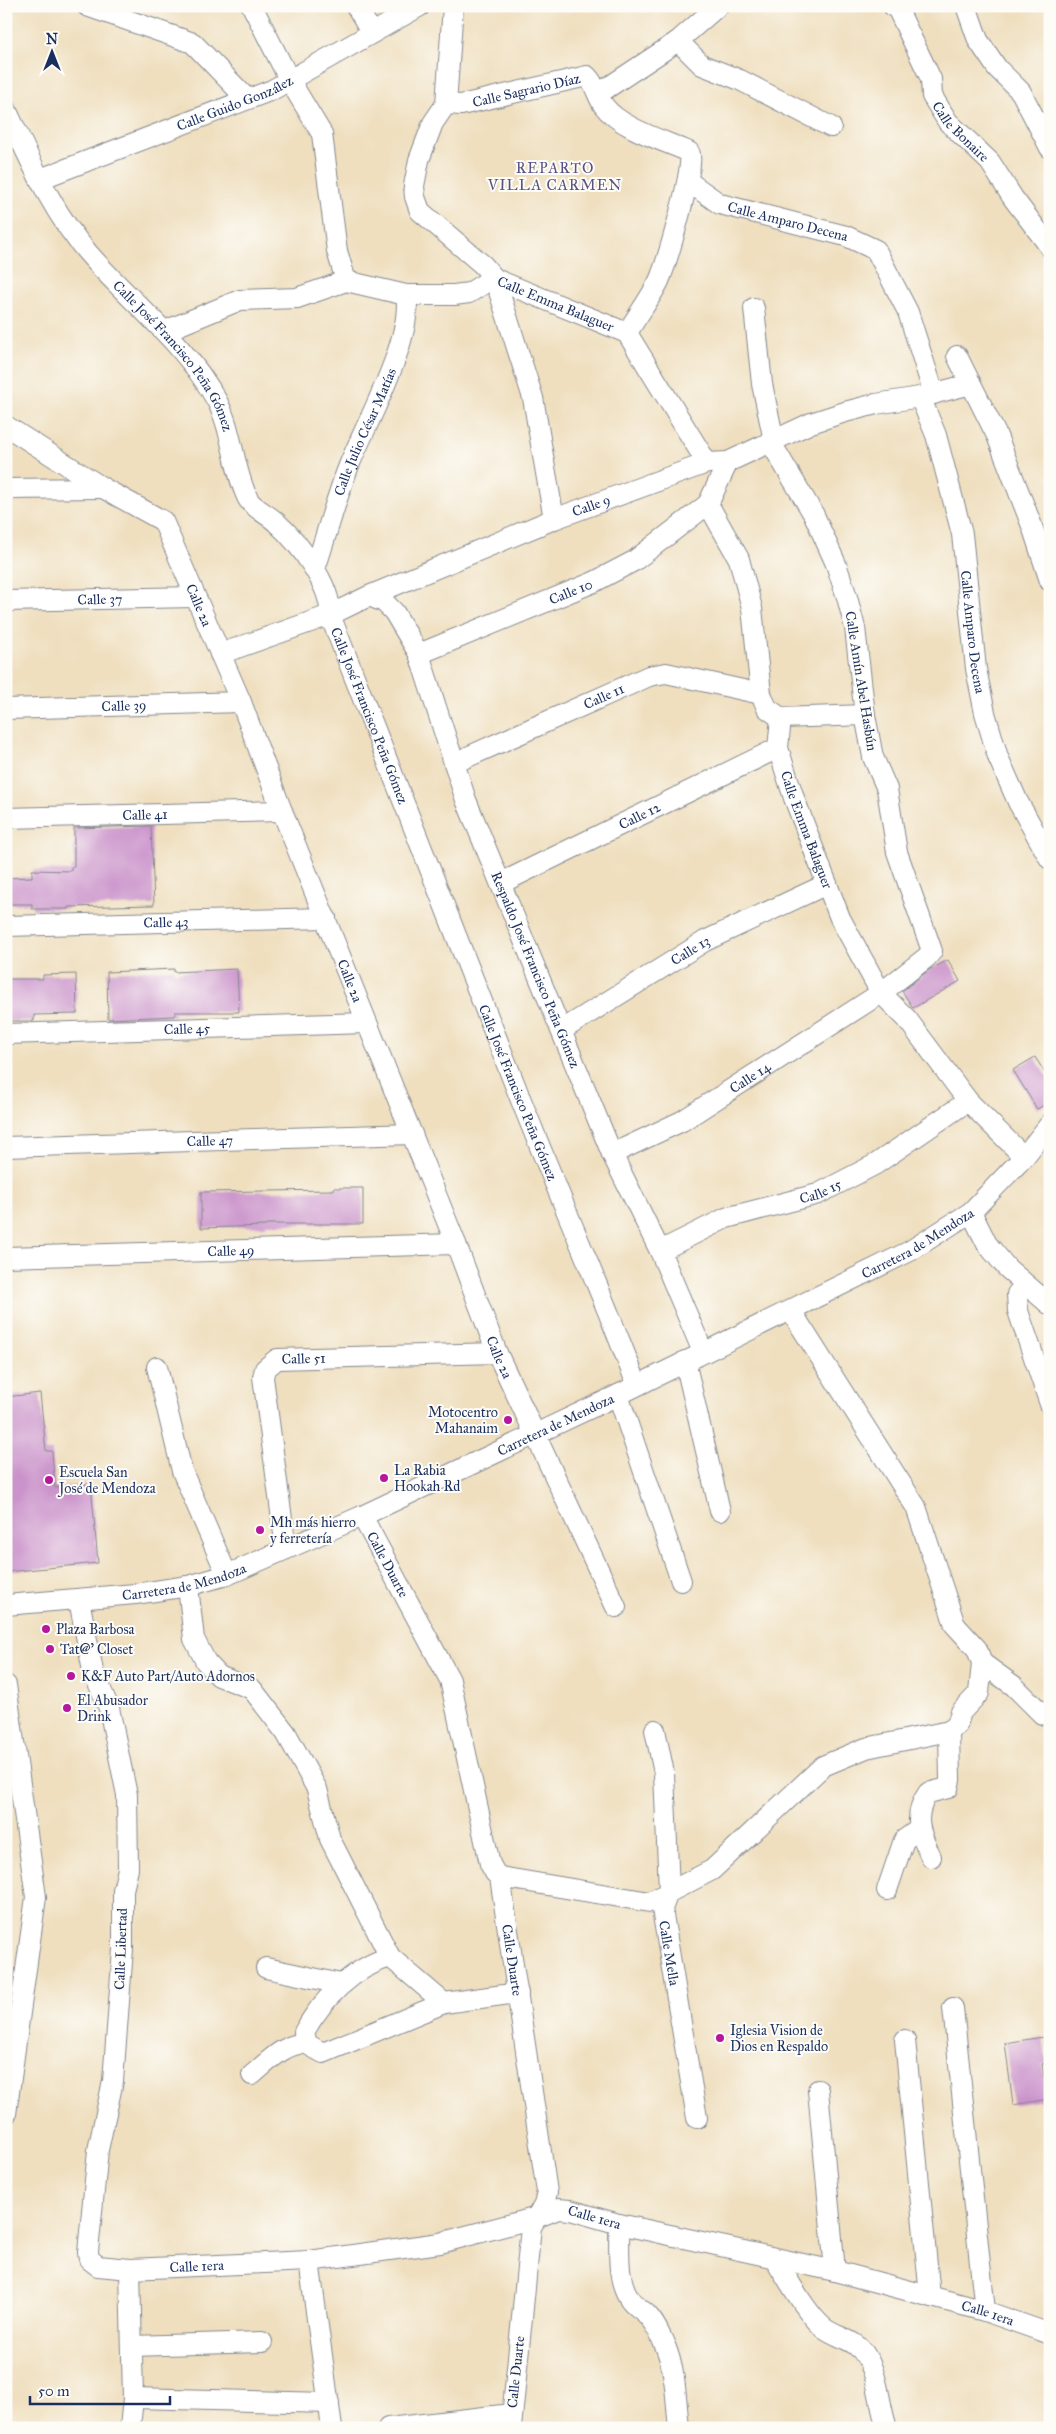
<svg xmlns="http://www.w3.org/2000/svg" width="1056" height="2434" viewBox="0 0 1056 2434" font-family="'IM FELL Great Primer',serif">
<rect width="100%" height="100%" fill="#fdfcf7"/>
<filter id="ink" filterUnits="userSpaceOnUse"><feTurbulence type="fractalNoise" baseFrequency=".02" numOctaves="2"/><feDisplacementMap in="SourceGraphic" scale="10" xChannelSelector="R" yChannelSelector="G"/><feConvolveMatrix kernelMatrix="1 2 1 2 8 2 1 2 1" color-interpolation-filters="sRGB"/></filter>
<filter id="wash" filterUnits="userSpaceOnUse"><feTurbulence type="fractalNoise" baseFrequency=".0096" numOctaves="4" result="noise"/><feDisplacementMap in="SourceGraphic" scale="20" xChannelSelector="R" yChannelSelector="G"/><feGaussianBlur stdDeviation="1.12" result="paint"/><feColorMatrix in="noise" values="0 0 0 0 0 0 0 0 0 0 0 0 0 0 0 0 0 1.4 0 .05"/><feComposite in="paint" operator="in"/></filter>
<g filter="url(#wash)">
<rect width="100%" height="100%" fill="#efdfbf"/>
<g id="blocks">
<path fill="#ca93cb" d="M151 826 154 905 68 907V909H32V904H6V878L32 877V870L71 871V867H74V828Z
M948 960 960 981 913 1008 902 991 929 970Z
M174 969V972L237 969 239 1012H175V1016L108 1019 107 972Z
M76 974 77 1014 34 1015V1021H6V979H43V975Z
M1035 1057 1050 1081V1102L1037 1109 1013 1070Z
M333 1188H363V1224H266V1226L201 1228V1192L333 1190Z
M40 1393 46 1451H52L55 1488 91 1484 98 1563 6 1572V1397Z
M1043 2037 1047 2063 1042 2064 1048 2099 1013 2105 1005 2043Z"/>
</g>
</g>
<g filter="url(#ink)">
<use href="#blocks" fill-opacity="0" stroke="#85878e" stroke-width="1"/>
<g fill="none" stroke-linecap="round" stroke-linejoin="round">
<g stroke="#85878e" stroke-width="22">
<g id="minor">
<path d="M87 6 193 43 247 99"/>
<path d="M252 6 290 81 322 134 337 251 346 281"/>
<path d="M356 6 372 33"/>
<path d="M453 6 446 104 433 123 419 160 414 186 415 197 420 211 483 265 495 279 533 398 554 519"/>
<path id="s1" d="M893 6 898 10 931 79 932 96 948 122 990 162 1013 198 1050 247"/>
<path d="M966 6 978 40 997 68 1021 92 1050 148"/>
<path d="M678 41 702 65 740 80 831 127"/>
<path d="M598 94 678 41 718 6"/>
<path id="s2" d="M446 104 461 105 587 76C596 85 597 96 604 106 620 128 665 141 689 152 697 161 666 265 659 281 650 299 637 316 627 333"/>
<path id="s3" d="M6 109C30 159 51 211 88 253 132 304 184 341 217 401 233 431 233 469 248 499 253 508 269 515 277 523 298 542 332 586 330 615 392 770 451 926 513 1080 553 1182 598 1283 637 1385"/>
<path id="s4" d="M40 179 272 90 420 6"/>
<path id="s5" d="M689 182 720 204 846 236 876 250 908 312 934 394"/>
<path d="M754 308 762 384 774 441"/>
<path id="s6" d="M165 331 240 300 297 298 346 281 406 295H454L469 293 485 283 495 279 627 333 707 463"/>
<path d="M957 356 997 436 1032 526 1050 581"/>
<path id="s7" d="M920 397 936 435 962 534 976 669 985 713 998 757 1018 802 1050 859"/>
<path id="s8" d="M6 426 103 488 163 521 241 702 282 811 456 1244 497 1353 616 1607"/>
<path id="s9" d="M728 462 708 504 739 559 752 608 761 694 767 708 781 718 778 748 794 798 840 918 881 993 907 1019 968 1101 1024 1157"/>
<path d="M6 489 103 488"/>
<path id="s10" d="M315 569C327 534 336 497 350 463 367 422 414 337 406 295"/>
<path id="s11" d="M369 596 384 602 394 612 419 654 466 800 612 1154 660 1251 703 1352"/>
<path id="s12" d="M6 601 194 597"/>
<path id="s13" d="M220 654 330 615 369 596 554 519 707 463 728 462 811 423 845 412 876 404 920 397 971 384"/>
<path id="s14" d="M419 654 594 582 634 561 708 504"/>
<path id="s15" d="M6 709 241 702"/>
<path d="M781 718 865 715"/>
<path id="s16" d="M454 763 649 676 666 673 761 694"/>
<path id="s17" d="M6 818 282 811"/>
<path id="s18" d="M501 883 778 748"/>
<path id="s19" d="M6 926 326 918"/>
<path id="s20" d="M562 1030 705 941 827 884"/>
<path id="s21" d="M6 1034 367 1023"/>
<path id="s22" d="M6 1147 412 1134"/>
<path id="s23" d="M612 1154 682 1121 881 993 927 957 932 951 897 852 887 789 873 757 865 715 855 628 847 597 836 564 814 515 771 443"/>
<path d="M971 1212 987 1244 1007 1268 1050 1305"/>
<path id="s24" d="M660 1251 726 1218 818 1194 876 1164 968 1101"/>
<path id="s25" d="M6 1257 456 1244"/>
<path d="M1025 1285 1017 1294 1018 1311 1050 1404"/>
<path d="M791 1311 916 1507 955 1625 977 1649 982 1663 1014 1686 1042 1714 1050 1717"/>
<path d="M685 1361 720 1511"/>
<path d="M157 1367 182 1471 227 1575"/>
<path d="M618 1395 681 1581"/>
<path id="s26" d="M362 1516 450 1680 490 1864 495 1873 500 1877 547 2192 544 2204 531 2227 511 2428"/>
<path id="s27" d="M286 1549 263 1377 265 1369 277 1359 497 1353"/>
<path d="M188 1586 194 1639 206 1662 219 1676 252 1689 286 1733 317 1789 330 1839 390 1957 444 2003"/>
<path id="s28" d="M79 1600 93 1671 109 1708 127 1795 128 1869 123 1890V1949L113 2081 98 2150 88 2252 89 2259 98 2266 130 2269 309 2261 440 2243 538 2217 558 2209 570 2210 619 2224 835 2271 985 2311 1050 2334"/>
<path id="s29" d="M6 1605 135 1594 188 1586 227 1575 362 1516 618 1395 910 1251 971 1212 1024 1157 1050 1124"/>
<path d="M6 1685 36 1897 6 2114"/>
<path id="s30" d="M655 1730 664 1773 669 1890 662 1909 697 2118"/>
<path d="M931 1857C920 1834 912 1816 928 1793L948 1788 950 1780 949 1731"/>
<path d="M500 1877 650 1902 712 1870 823 1766 866 1748 949 1731 957 1725 961 1712 979 1693 982 1663"/>
<path d="M887 1890 904 1840 918 1830"/>
<path d="M390 1957C353 1968 323 1998 304 2032L307 2044 323 2053 444 2003 518 1993"/>
<path d="M266 1968 341 1984"/>
<path d="M953 2008 985 2311"/>
<path d="M905 2040 930 2296"/>
<path d="M252 2075C268 2062 285 2042 307 2044"/>
<path d="M818 2090 835 2271"/>
<path d="M619 2224C620 2247 616 2276 628 2296 632 2304 638 2307 644 2312 654 2320 661 2336 666 2348 676 2373 676 2402 679 2428"/>
<path d="M775 2259C788 2279 806 2313 824 2328 839 2339 857 2339 867 2358 879 2378 879 2405 887 2428"/>
<path d="M309 2261 332 2428"/>
<path d="M130 2269 133 2398 130 2428"/>
<path d="M132 2346 262 2342"/>
<path d="M133 2398 329 2403"/>
<path d="M388 2428 511 2414"/>
</g>
</g>
<use href="#minor" stroke="#fff" stroke-width="20"/>
</g>
</g>
<g fill="#b5179e" stroke="#fdfcf7" stroke-width="2">
<circle cx="508" cy="1420" r="5"/>
<circle cx="384" cy="1478" r="5"/>
<circle cx="49" cy="1480" r="5"/>
<circle cx="260" cy="1530" r="5"/>
<circle cx="46" cy="1629" r="5"/>
<circle cx="50" cy="1649" r="5"/>
<circle cx="71" cy="1676" r="5"/>
<circle cx="67" cy="1708" r="5"/>
<circle cx="720" cy="2038" r="5"/>
</g>
<g text-anchor="middle" dominant-baseline="central" stroke-width="4" stroke-linejoin="round" paint-order="stroke">
<g font-size="14" fill="#1b2f5e" stroke="#fdfcf7">
<text stroke="none"><textPath href="#s2" startOffset="82">Calle Sagrario Díaz</textPath></text>
<text stroke="none"><textPath href="#s4" startOffset="209">Calle Guido González</textPath></text>
<text stroke="none"><textPath href="#s1" startOffset="146">Calle Bonaire</textPath></text>
<text stroke="none"><textPath href="#s5" startOffset="108">Calle Amparo Decena</textPath></text>
<text stroke="none"><textPath href="#s6" startOffset="410">Calle Emma Balaguer</textPath></text>
<text stroke="none"><textPath href="#s3" startOffset="301">Calle José Francisco Peña Gómez</textPath></text>
<text stroke="none"><textPath href="#s10" startOffset="146">Calle Julio César Matías</textPath></text>
<text stroke="none"><textPath href="#s13" startOffset="400">Calle 9</textPath></text>
<text stroke="none"><textPath href="#s14" startOffset="164">Calle 10</textPath></text>
<text stroke="none"><textPath href="#s12" startOffset="94">Calle 37</textPath></text>
<text stroke="none"><textPath href="#s8" startOffset="275">Calle 2a</textPath></text>
<text stroke="none"><textPath href="#s7" startOffset="242">Calle Amparo Decena</textPath></text>
<text transform="translate(861 681) rotate(81)">Calle Amín Abel Hasbún</text>
<text stroke="none"><textPath href="#s16" startOffset="164">Calle 11</textPath></text>
<text stroke="none"><textPath href="#s15" startOffset="118">Calle 39</textPath></text>
<text stroke="none"><textPath href="#s3" startOffset="721">Calle José Francisco Peña Gómez</textPath></text>
<text stroke="none"><textPath href="#s17" startOffset="139">Calle 41</textPath></text>
<text stroke="none"><textPath href="#s18" startOffset="154">Calle 12</textPath></text>
<text stroke="none"><textPath href="#s9" startOffset="396">Calle Emma Balaguer</textPath></text>
<text stroke="none"><textPath href="#s19" startOffset="160">Calle 43</textPath></text>
<text stroke="none"><textPath href="#s20" startOffset="151">Calle 13</textPath></text>
<text stroke="none"><textPath href="#s11" startOffset="416">Respaldo José Francisco Peña Gómez</textPath></text>
<text stroke="none"><textPath href="#s8" startOffset="680">Calle 2a</textPath></text>
<text stroke="none"><textPath href="#s21" startOffset="181">Calle 45</textPath></text>
<text stroke="none"><textPath href="#s23" startOffset="158">Calle 14</textPath></text>
<text stroke="none"><textPath href="#s3" startOffset="1126">Calle José Francisco Peña Gómez</textPath></text>
<text stroke="none"><textPath href="#s22" startOffset="204">Calle 47</textPath></text>
<text stroke="none"><textPath href="#s24" startOffset="172">Calle 15</textPath></text>
<text stroke="none"><textPath href="#s29" startOffset="990">Carretera de Mendoza</textPath></text>
<text stroke="none"><textPath href="#s25" startOffset="225">Calle 49</textPath></text>
<text stroke="none"><textPath href="#s8" startOffset="1085">Calle 2a</textPath></text>
<text stroke="none"><textPath href="#s27" startOffset="224">Calle 51</textPath></text>
<text stroke="none"><textPath href="#s29" startOffset="585">Carretera de Mendoza</textPath></text>
<text stroke="none"><textPath href="#s26" startOffset="55">Calle Duarte</textPath></text>
<text stroke="none"><textPath href="#s29" startOffset="180">Carretera de Mendoza</textPath></text>
<text transform="translate(121 1949) rotate(-88)">Calle Libertad</text>
<text stroke="none"><textPath href="#s30" startOffset="226">Calle Mella</textPath></text>
<text stroke="none"><textPath href="#s26" startOffset="475">Calle Duarte</textPath></text>
<text stroke="none"><textPath href="#s28" startOffset="1184">Calle 1era</textPath></text>
<text stroke="none"><textPath href="#s28" startOffset="779">Calle 1era</textPath></text>
<text stroke="none"><textPath href="#s28" startOffset="1589">Calle 1era</textPath></text>
<text transform="translate(516 2372) rotate(-84)">Calle Duarte</text>
</g>
<g font-size="14" fill="#1b2f5e" stroke="#fdfcf7" text-anchor="start">
<text x="498" y="1412" text-anchor="end">Motocentro<tspan x="498" dy="16">Mahanaim</tspan></text>
<text x="394" y="1470">La Rabia<tspan x="394" dy="16">Hookah Rd</tspan></text>
<text x="59" y="1472">Escuela San<tspan x="59" dy="16">José de Mendoza</tspan></text>
<text x="270" y="1522">Mh más hierro<tspan x="270" dy="16">y ferretería</tspan></text>
<text x="56" y="1629">Plaza Barbosa</text>
<text x="60" y="1649">Tat@' Closet</text>
<text x="81" y="1676">K&amp;F Auto Part/Auto Adornos</text>
<text x="77" y="1700">El Abusador<tspan x="77" dy="16">Drink</tspan></text>
<text x="730" y="2030">Iglesia Vision de<tspan x="730" dy="16">Dios en Respaldo</tspan></text>
</g>
<g font-size="15" letter-spacing="1" fill="#585284" stroke="#fdfcf7">
<text x="555" y="168">REPARTO<tspan x="555" dy="17">VILLA CARMEN</tspan></text>
</g>
</g>
<rect width="1056" height="2434" fill="none" stroke="#fdfcf7" stroke-width="25"/>
<g transform="translate(52 52)" stroke="#fdfcf7" stroke-width="4" paint-order="stroke">
<path d="M0-4L9 19L0 12L-9 19Z" fill="#1b2f5e"/>
<text y="-8" font-size="14" font-weight="bold" text-anchor="middle" fill="#1b2f5e">N</text>
</g>
<path d="M30 2396v8h140v-8" fill="none" stroke="#1b2f5e" stroke-width="2.5"/>
<text x="38" y="2396" font-size="15" fill="#1b2f5e" stroke="#fdfcf7" stroke-width="4" paint-order="stroke">50 m</text>
</svg>
